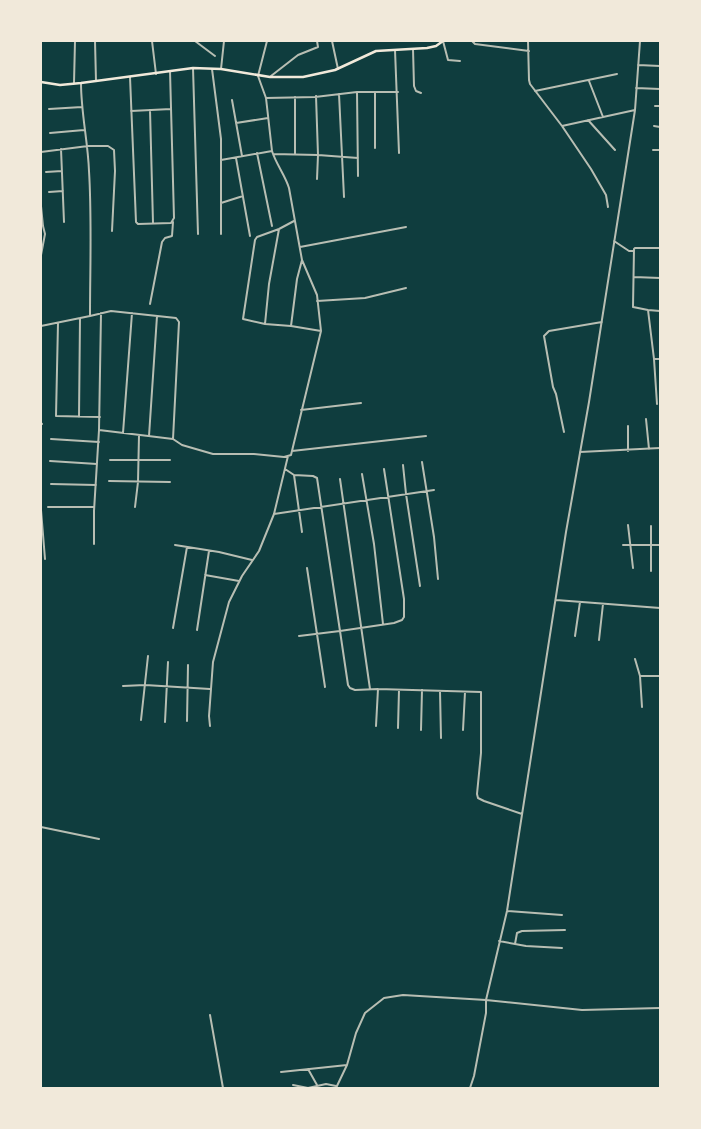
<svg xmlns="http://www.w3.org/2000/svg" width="701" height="1129" viewBox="0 0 701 1129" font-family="Commissioner,sans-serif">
<rect width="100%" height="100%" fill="#0f3d3e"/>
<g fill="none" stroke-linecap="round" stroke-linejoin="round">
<path stroke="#b8beb3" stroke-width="2" d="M95 41 96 81
M152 41 156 74
M195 41 215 56
M332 41 338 69
M443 41 448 60 460 61
M472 41 475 44 529 51
M528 41 529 80 530 84 562 126 591 169 606 195 608 207
M413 49 414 86 416 91 421 93
M395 50 399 153
M638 65 660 66
M193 68 198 234
M212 69 221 139V234
M221 69 224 41
M271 76 298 55 318 47 317 41
M130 77 136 222 138 224 171 223 174 218 170 71
M589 81 603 117
M74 83 75 41
M81 83C81 113 88 142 89 171 92 219 90 268 90 316L111 311 176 318 179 322 173 439 99 430 101 313
M636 88 660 89
M535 91 617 74
M357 92 358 176
M375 92V148
M339 94 344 197
M266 98 315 97 357 92H398
M232 100 242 156
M655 106H660
M49 109 82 107
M150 110 153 223
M131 111 171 109
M588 120 615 150
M236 123 268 118
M562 126 635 110
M654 126 660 127
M50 133 84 130
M61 149 64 222
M653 150H660
M41 152 88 146H108L114 150 115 171 112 231
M257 153 272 226
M273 154 318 155 316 96
M295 154V97
M236 158 250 236
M221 160 272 151 266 98 258 76 267 41
M46 172 62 171
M317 179 318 155 358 158
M49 192 63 191
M221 203 243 196
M41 206 43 226 45 234 41 255
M294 221 279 229 257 237 255 240 243 319 265 324 291 326 321 331
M614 241 629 251H634
M300 247 406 227
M660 248H635L634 249 633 307 648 310 660 311
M634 277 660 278
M317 301 365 298 406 288
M150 304 162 242 165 238 172 236 173 222
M648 310 654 359 657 404
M58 323 56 416 100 417
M265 324 269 284 279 229
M41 326 90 316
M291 326 297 279 302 260
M654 359H660
M301 410 361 403
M79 417 80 318
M646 419 649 449
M41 423 42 424
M564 432 556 394 553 387 544 336 549 331 602 322
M123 433 132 313
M149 436 157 316
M51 439 99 442
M173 439 182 445 213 454H254L284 457 291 455 321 331 317 295 302 260 289 188C285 175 276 164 272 151
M292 451 426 436
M628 451V426
M580 452 660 448
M110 460H170
M50 461 97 464
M422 462 434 537 438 579
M403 465 406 494 420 586
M285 469 294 475 302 532
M384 469 404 599V617L402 620 394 623 340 631 348 685 350 688 355 690 378 689 481 692V753L477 794 478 798 484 801 522 814
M362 474 374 544 383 624
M294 475 313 476 317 478 340 631 299 636
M340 479 370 689
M109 481 170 482
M51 484 96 485
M48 507H94
M135 507 138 482 139 435
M41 510 45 559
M274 514 434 490
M628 525 633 568
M651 526V571
M94 544V511L99 430
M175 545 219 552 252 560
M623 545H660
M307 568 325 687
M205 575 239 581
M556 600 660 608
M173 628 187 547
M197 630 209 551
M575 636 580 602
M599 640 603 604
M635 659 640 676 642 707
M640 676H660
M123 686 145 685 210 689
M440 691 441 738
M141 720 148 656
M187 721 188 665
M165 722 168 662
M210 726 209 716 213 662 229 602 242 576 259 551 274 514 288 456
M376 726 378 689
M398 728 399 690
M421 730 422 690
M463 730 465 692
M41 827 99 839
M507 911 562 915
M499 941 526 946 562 948
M515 944 517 933 522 931 565 930
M210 1015 223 1088
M308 1069 317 1085
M281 1072 347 1065
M293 1085 308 1088 326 1084 336 1086
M336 1088 347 1065 356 1033 365 1013 384 998 403 995 486 1000 582 1010 660 1008
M470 1088 474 1076 486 1013V1000L507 911 566 532 589 402 635 110 640 41"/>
<path stroke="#f1e9da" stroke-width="2.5" d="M41 82 60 85 81 83 193 68 221 69 270 77H303L335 70 376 51 427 48 436 46 443 41"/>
</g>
<rect width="701" height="1129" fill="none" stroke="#f1e9da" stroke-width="84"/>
</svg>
